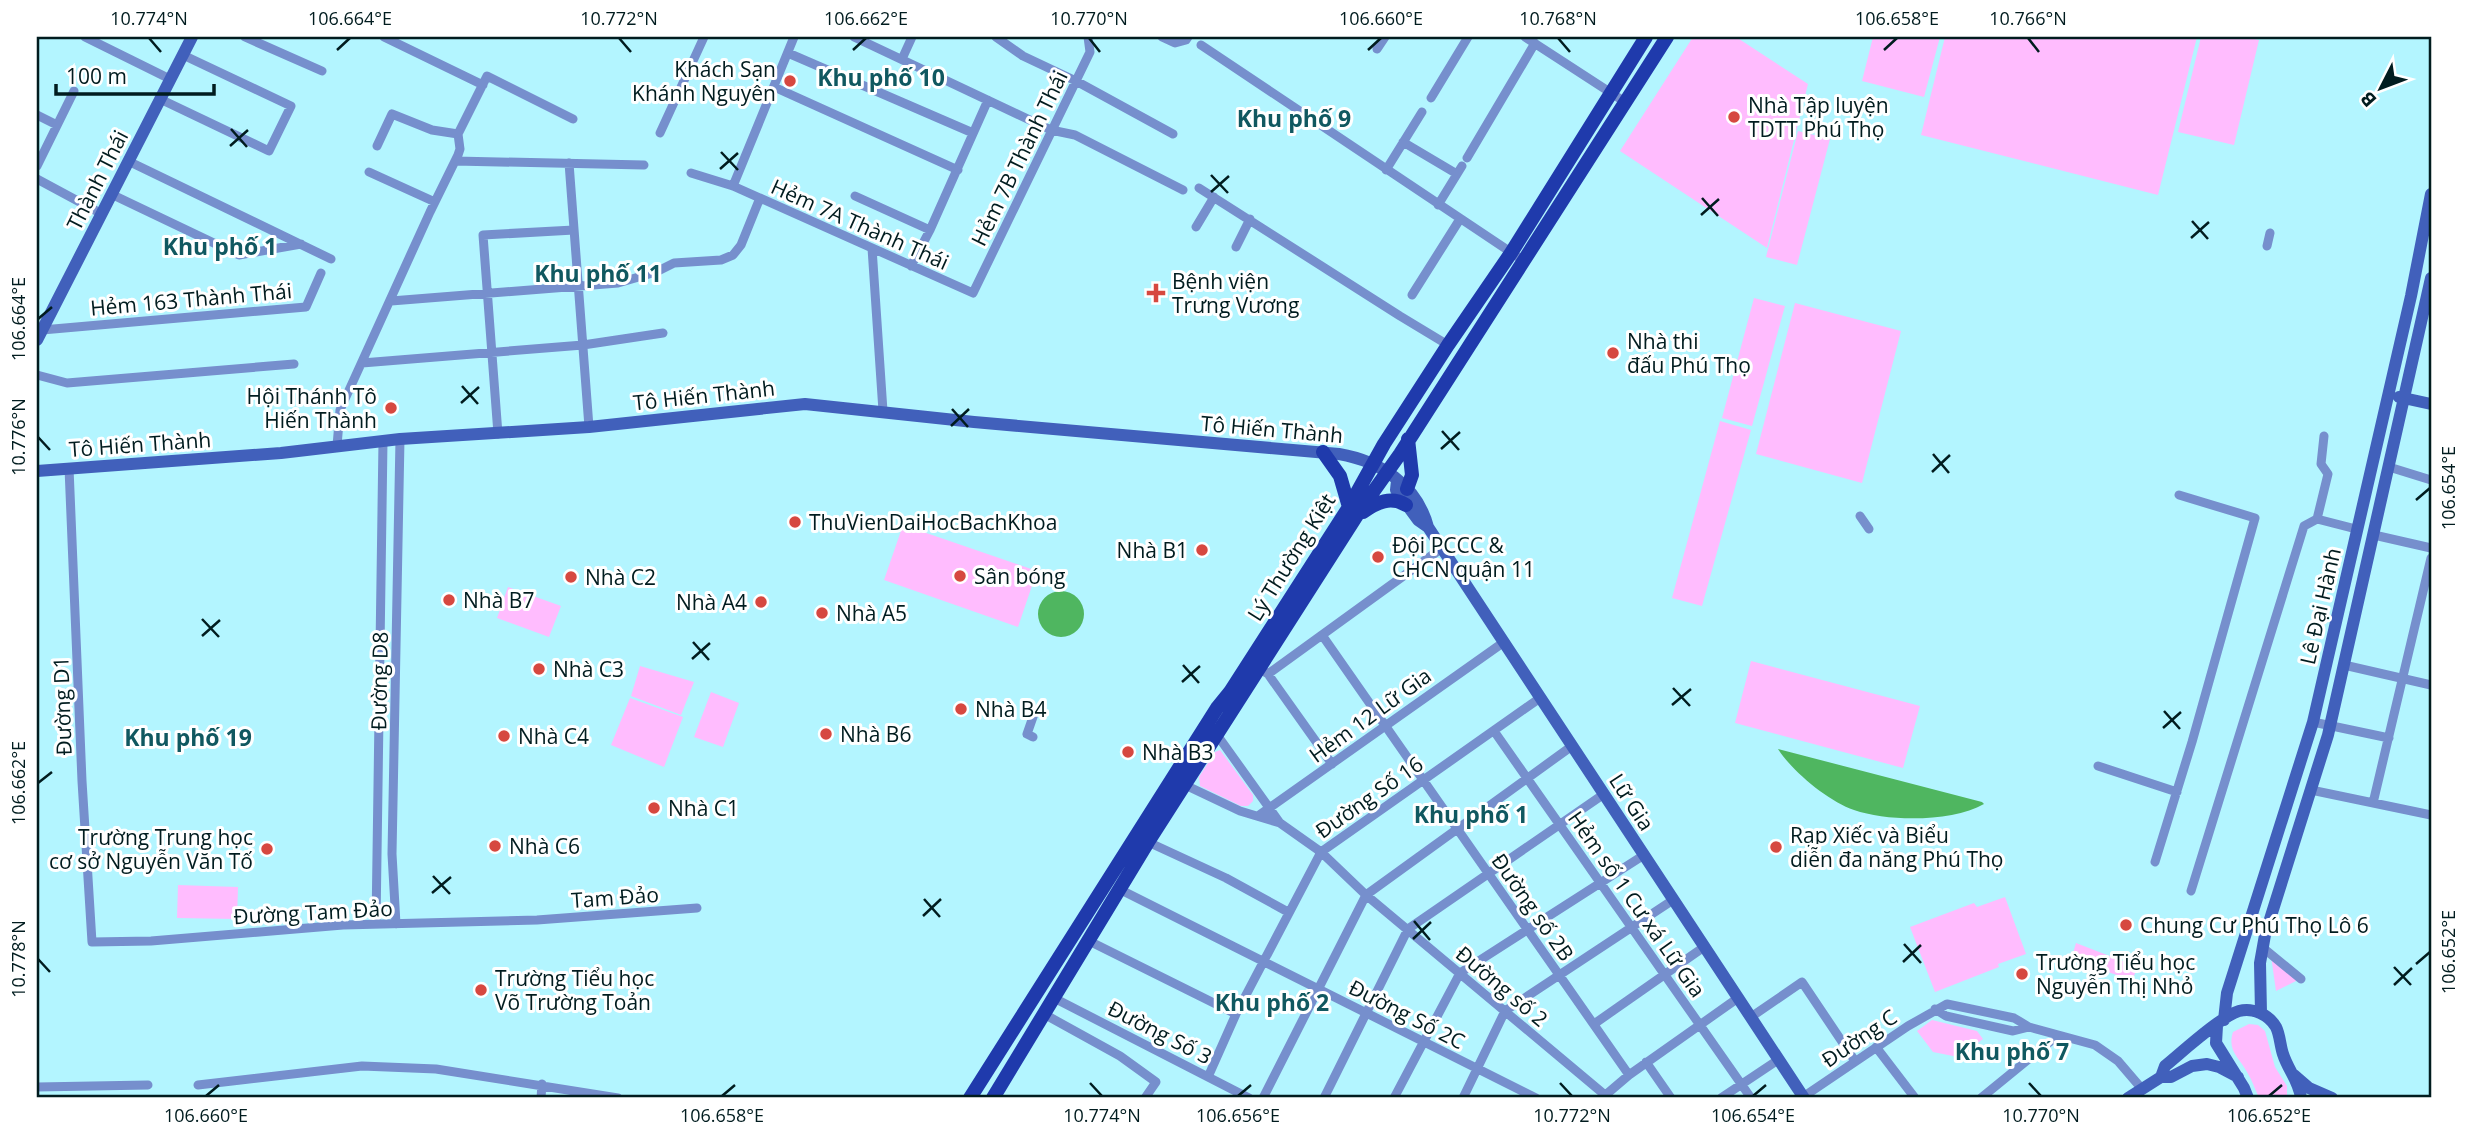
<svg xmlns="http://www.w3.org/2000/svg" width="2468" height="1135" viewBox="0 0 2468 1135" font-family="'Open Sans',sans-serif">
<rect width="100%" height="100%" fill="#b3f5ff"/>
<path fill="#ffbcfe" d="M1693 37H1736L1808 84 1767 248 1620 151Z
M1873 37H1940L1924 97 1862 81Z
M1945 37H2197L2158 195 1921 135Z
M2201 37H2244L2259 40 2234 145 2178 132Z
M1798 131 1830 139 1797 265 1766 257Z
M1754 298 1785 306 1752 426 1722 418Z
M1795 303 1901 331 1862 483 1756 454Z
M1720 421 1751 430 1702 606 1672 598Z
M903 525 1037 571 1018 627 884 580Z
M508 587 561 606 549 637 497 618Z
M1751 661 1920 706 1903 768 1735 723Z
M640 666 694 682 681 715 631 696Z
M711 692 739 703 723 747 694 737Z
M630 698 683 717 664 767 611 745Z
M1220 750 1253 795V801L1248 806H1241L1200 786 1199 777 1215 752Z
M178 885 238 887 237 919 177 918Z
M2005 897 2026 954 1998 964 1999 967 1935 992 1910 927 1974 903 1977 907Z
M2076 943 2138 967 2132 980 2071 960Z
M2271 956 2295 976 2296 981 2276 991Z
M1932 1020 1977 1031 1983 1039 1958 1057 1933 1052 1917 1031Z
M2249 1024 2258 1025 2265 1031 2275 1067 2287 1086V1098H2259C2255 1089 2252 1080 2247 1072 2239 1057 2227 1051 2233 1032Z"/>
<path fill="#4fb660" d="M1038 614a23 23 0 1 1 46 0a23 23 0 1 1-46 0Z
M1778 749 1982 802 1984 804C1952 822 1889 822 1854 810 1828 801 1793 772 1778 749Z"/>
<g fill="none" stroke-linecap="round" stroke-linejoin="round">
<path stroke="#768fcd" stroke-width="9" d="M85 37 170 79
M245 37 322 71
M384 37 483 85
M854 37 1051 130 1075 135 1183 190
M996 37 1023 56 1076 81 1173 134
M1162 37 1175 43 1186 40 1188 37
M1525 37 1625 102
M1201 45 1524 261
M1377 49 1385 37
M788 53 973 133
M902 59 912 37
M774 87 958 170
M1431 98 1468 37
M160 99 269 151 291 106 183 55
M37 115 57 125
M660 133 704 37
M1403 142 1457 174
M377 146 392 114 432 130 458 134
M1467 158 1535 43
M128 161 331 259
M455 161 644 165
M569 163 589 427
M37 166 74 91
M1386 170 1422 112
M369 172 435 202
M691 173 733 186 973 293 1090 52 1088 37
M37 179 102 214
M733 186 794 37
M1199 188 1400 316 1448 345
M111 194 239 255 301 244
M855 196 930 230
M1438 205 1462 166
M1196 227 1214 197
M2267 246 2270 233
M1236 247 1250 219
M872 248 883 411
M911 266 930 230 988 100
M1412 295 1460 219
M391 301 618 283 656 272 674 263 721 260 733 255 741 245 760 198
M42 330 306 307 321 273
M362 363 583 345 663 333
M37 375 67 383 294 364
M498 434 483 235 574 230
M337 446 340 410 430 212 458 155 460 149 458 134 487 76 573 119
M2389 467 2431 480
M69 468 82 781 92 942 151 941 343 925 537 920 697 908
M1860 516 1869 529
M2317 519 2328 474 2321 464 2324 436
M2374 535 2431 548
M1322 635 1629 1075
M2344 665 2431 685
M1260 669 1268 674 1442 548
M1268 674 1332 764
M1028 711 1034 714 1027 734 1033 737
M2313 722 2389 738
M1494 731 1751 1098
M1215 732 1280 823 1321 852 1366 895 1605 1095
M2098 766 2177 792
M1183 784 1240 811 1280 823
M2311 790 2431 815
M2373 803 2431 558
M1258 816 1504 642
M1148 842 1226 878 1288 912
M2155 862 2192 742 2255 518 2179 495
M1121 890 1536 1098
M2191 891 2304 526 2317 519 2356 529
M376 924 383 441
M396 924 392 854 400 439
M1089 941 1236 1014
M2262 947 2301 979
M1054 998 1249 1098
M1935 1009 1946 1016 2013 1031 2029 1027
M1044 1014 1120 1056 1156 1082 1145 1098
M1751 1017 1802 982 1855 1061
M1594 1024 1704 947
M1876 1047 1915 1098
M1646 1062 1671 1098
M1208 1077 1236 1014 1321 852 1540 698
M198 1085 362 1066 436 1069 618 1098
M37 1087 148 1085
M1803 1097 1908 1026 1947 1004 2014 1018 2029 1027 2095 1045 2118 1061 2142 1089
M541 1098 542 1084
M1263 1098 1366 895 1572 746
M1324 1098 1408 929 1604 794
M1394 1098 1460 973 1644 855
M1463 1098 1505 1011 1673 900
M1602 1098 1629 1075 1738 998
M1721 1098 1778 1060
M1981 1098 2057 1036"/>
<path stroke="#4160bb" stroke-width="12" d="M37 340 192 37
M2399 397 2431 404
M37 471 281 453 400 439 589 427 805 404 974 422 1339 454C1380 461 1417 485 1428 527L1804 1098
M1397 481 1396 490 1418 520 1428 527
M2261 1013 2260 963 2265 935 2328 735 2431 278
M2224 1020 2227 993 2313 722 2411 296 2431 194
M2217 1026 2216 1043 2244 1088 2248 1098
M2294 1075 2309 1088 2332 1098
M2161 1077 2165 1066C2181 1053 2221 1016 2239 1011 2253 1007 2269 1015 2276 1027 2280 1035 2280 1045 2283 1054 2288 1070 2299 1081 2301 1098
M2128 1098 2161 1077H2171L2192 1066 2207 1064 2219 1067 2238 1077"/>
<path stroke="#1f3aac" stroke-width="14" d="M1323 452 1340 476 1349 507
M1407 489 1412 475 1408 439
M1363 512C1377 502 1391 496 1406 505
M970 1098 1217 708 1230 692 1349 507 1384 444 1448 345 1511 253 1646 37
M993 1098 1148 842 1361 509 1400 454 1667 37"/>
</g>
<path fill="none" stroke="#011c1f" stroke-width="2.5" d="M149 38 161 52M619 38 631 52M1089 38 1100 52M1558 38 1570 52M2028 38 2039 52M337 50 350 38M853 50 866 38M1368 50 1381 38M1884 50 1897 38M231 129 247 147M230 146 248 130M721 152 738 170M720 169 738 153M1211 175 1228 193M1211 192 1229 176M1702 198 1718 216M1701 215 1719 199M2192 221 2208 239M2191 238 2209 222M38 319 52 307M462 386 478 404M461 403 479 387M952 409 968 427M951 426 969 409M1442 431 1459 450M38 437 50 450M1441 449 1460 432M1933 454 1949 473M1932 472 1950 455M2416 500 2430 488M202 619 219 637M202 636 220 620M693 642 709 660M692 659 710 643M1183 665 1199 683M1182 682 1200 666M1673 688 1690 706M1672 705 1691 689M2164 711 2180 729M2163 728 2181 712M38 783 52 772M433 876 450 894M432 893 451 877M924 899 940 917M923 916 941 899M1414 921 1430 940M1413 939 1431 922M1904 944 1921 963M38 959 50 972M1903 962 1921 945M2416 964 2430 952M2394 967 2411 985M2394 985 2412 968M1090 1083 1102 1096M1560 1083 1572 1096M2029 1083 2041 1096M206 1096 219 1085M722 1096 735 1085M1238 1096 1251 1085M1753 1096 1766 1085M2269 1096 2282 1085"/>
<g fill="#d64840" stroke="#fff" stroke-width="2.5">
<circle cx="790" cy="81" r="7"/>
<circle cx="1734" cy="117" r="7"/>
<path d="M1152.5 282.5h7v7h7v7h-7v7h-7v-7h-7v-7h7z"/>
<circle cx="1613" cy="353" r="7"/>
<circle cx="391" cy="408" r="7"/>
<circle cx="795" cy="522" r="7"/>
<circle cx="1202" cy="550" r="7"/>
<circle cx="1378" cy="557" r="7"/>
<circle cx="960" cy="576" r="7"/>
<circle cx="571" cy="577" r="7"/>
<circle cx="449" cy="600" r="7"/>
<circle cx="761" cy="602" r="7"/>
<circle cx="822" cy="613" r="7"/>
<circle cx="539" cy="669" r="7"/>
<circle cx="961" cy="709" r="7"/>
<circle cx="826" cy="734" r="7"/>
<circle cx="504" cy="736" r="7"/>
<circle cx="1128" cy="752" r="7"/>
<circle cx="654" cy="808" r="7"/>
<circle cx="495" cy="846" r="7"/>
<circle cx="1776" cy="847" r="7"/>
<circle cx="267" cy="849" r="7"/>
<circle cx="2126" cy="925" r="7"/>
<circle cx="2022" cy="974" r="7"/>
<circle cx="481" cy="990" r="7"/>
</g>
<g text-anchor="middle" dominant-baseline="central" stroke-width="6" stroke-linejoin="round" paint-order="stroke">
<g font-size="21" fill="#011c1f" stroke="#fff" text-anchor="start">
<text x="776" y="69" text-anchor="end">Khách Sạn<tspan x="776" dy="24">Khánh Nguyên</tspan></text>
<text x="1748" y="105">Nhà Tập luyện<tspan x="1748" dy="24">TDTT Phú Thọ</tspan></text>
<text x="1172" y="281">Bệnh viện<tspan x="1172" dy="24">Trưng Vương</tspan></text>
<text x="1627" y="341">Nhà thi<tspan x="1627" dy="24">đấu Phú Thọ</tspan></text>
<text x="377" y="396" text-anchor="end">Hội Thánh Tô<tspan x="377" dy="24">Hiến Thành</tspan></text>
<text x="809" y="522">ThuVienDaiHocBachKhoa</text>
<text x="1392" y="545">Đội PCCC &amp;<tspan x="1392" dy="24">CHCN quận 11</tspan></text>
<text x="1188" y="550" text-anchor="end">Nhà B1</text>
<text x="974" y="576">Sân bóng</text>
<text x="585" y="577">Nhà C2</text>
<text x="463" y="600">Nhà B7</text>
<text x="747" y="602" text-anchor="end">Nhà A4</text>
<text x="836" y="613">Nhà A5</text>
<text x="553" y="669">Nhà C3</text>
<text x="975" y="709">Nhà B4</text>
<text x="840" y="734">Nhà B6</text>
<text x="518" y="736">Nhà C4</text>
<text x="1142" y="752">Nhà B3</text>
<text x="668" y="808">Nhà C1</text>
<text x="1790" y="835">Rạp Xiếc và Biểu<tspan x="1790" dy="24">diễn đa năng Phú Thọ</tspan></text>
<text x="253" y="837" text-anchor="end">Trường Trung học<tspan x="253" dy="24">cơ sở Nguyễn Văn Tố</tspan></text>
<text x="509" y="846">Nhà C6</text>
<text x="2140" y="925">Chung Cư Phú Thọ Lô 6</text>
<text x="2036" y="962">Trường Tiểu học<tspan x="2036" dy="24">Nguyễn Thị Nhỏ</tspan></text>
<text x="495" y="978">Trường Tiểu học<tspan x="495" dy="24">Võ Trường Toản</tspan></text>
</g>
<g font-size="21" fill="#011c1f" stroke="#fff">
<text transform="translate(1019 158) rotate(-64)">Hẻm 7B Thành Thái</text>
<text transform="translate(97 180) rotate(-63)">Thành Thái</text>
<text transform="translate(860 224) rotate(24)">Hẻm 7A Thành Thái</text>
<text transform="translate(191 299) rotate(-5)">Hẻm 163 Thành Thái</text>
<text transform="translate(704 395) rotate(-6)">Tô Hiến Thành</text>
<text transform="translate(1272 429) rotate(5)">Tô Hiến Thành</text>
<text transform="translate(140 444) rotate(-4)">Tô Hiến Thành</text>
<text transform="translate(1291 557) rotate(-58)">Lý Thường Kiệt</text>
<text transform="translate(2320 606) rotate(-77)">Lê Đại Hành</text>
<text transform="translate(379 681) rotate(-89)">Đường D8</text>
<text transform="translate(62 706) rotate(-92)">Đường D1</text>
<text transform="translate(1370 715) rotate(-36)">Hẻm 12 Lữ Gia</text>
<text transform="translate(1369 797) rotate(-35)">Đường Số 16</text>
<text transform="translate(1632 802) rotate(57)">Lữ Gia</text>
<text transform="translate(615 897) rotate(-4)">Tam Đảo</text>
<text transform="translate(1637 904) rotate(55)">Hẻm số 1 Cư xá Lữ Gia</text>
<text transform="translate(1533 907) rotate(55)">Đường số 2B</text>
<text transform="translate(313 912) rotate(-3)">Đường Tam Đảo</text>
<text transform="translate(1502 986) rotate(40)">Đường số 2</text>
<text transform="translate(1407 1014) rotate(27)">Đường Số 2C</text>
<text transform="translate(1160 1032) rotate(27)">Đường Số 3</text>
<text transform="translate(1859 1038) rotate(-34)">Đường C</text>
</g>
<g font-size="23" font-weight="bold" fill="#105860" stroke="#fff">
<text x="881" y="77">Khu phố 10</text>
<text x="1294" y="118">Khu phố 9</text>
<text x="220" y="246">Khu phố 1</text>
<text x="598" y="273">Khu phố 11</text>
<text x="188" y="737">Khu phố 19</text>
<text x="1471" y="814">Khu phố 1</text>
<text x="1272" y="1002">Khu phố 2</text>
<text x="2012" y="1051">Khu phố 7</text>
</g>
</g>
<rect width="2468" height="1135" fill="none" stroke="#ffffff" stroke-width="77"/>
<g transform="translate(2381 88) rotate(228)" stroke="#ffffff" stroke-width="5" paint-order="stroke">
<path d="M0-5L12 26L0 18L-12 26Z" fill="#011c1f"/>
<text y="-10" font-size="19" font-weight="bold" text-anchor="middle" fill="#011c1f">B</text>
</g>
<path d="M56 84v10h158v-10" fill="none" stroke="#011c1f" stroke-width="3.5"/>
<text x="66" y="84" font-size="21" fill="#011c1f" stroke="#ffffff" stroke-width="5" paint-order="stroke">100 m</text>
<rect x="38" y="38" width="2392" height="1058" fill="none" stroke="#011c1f" stroke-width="2.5"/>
<g font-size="18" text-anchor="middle" fill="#011c1f">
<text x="149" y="25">10.774°N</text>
<text x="350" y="25">106.664°E</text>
<text x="619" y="25">10.772°N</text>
<text x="866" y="25">106.662°E</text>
<text x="1089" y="25">10.770°N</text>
<text x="1381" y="25">106.660°E</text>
<text x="1558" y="25">10.768°N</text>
<text x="1897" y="25">106.658°E</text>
<text x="2028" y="25">10.766°N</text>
<text transform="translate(19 319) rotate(-90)" y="6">106.664°E</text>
<text transform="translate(19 437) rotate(-90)" y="6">10.776°N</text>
<text transform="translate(2449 488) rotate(-90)" y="6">106.654°E</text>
<text transform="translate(19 783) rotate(-90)" y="6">106.662°E</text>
<text transform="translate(2449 952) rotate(-90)" y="6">106.652°E</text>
<text transform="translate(19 959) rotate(-90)" y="6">10.778°N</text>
<text x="206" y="1122">106.660°E</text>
<text x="722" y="1122">106.658°E</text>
<text x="1102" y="1122">10.774°N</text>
<text x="1238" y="1122">106.656°E</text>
<text x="1572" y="1122">10.772°N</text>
<text x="1753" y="1122">106.654°E</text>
<text x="2041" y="1122">10.770°N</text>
<text x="2269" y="1122">106.652°E</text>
</g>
</svg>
